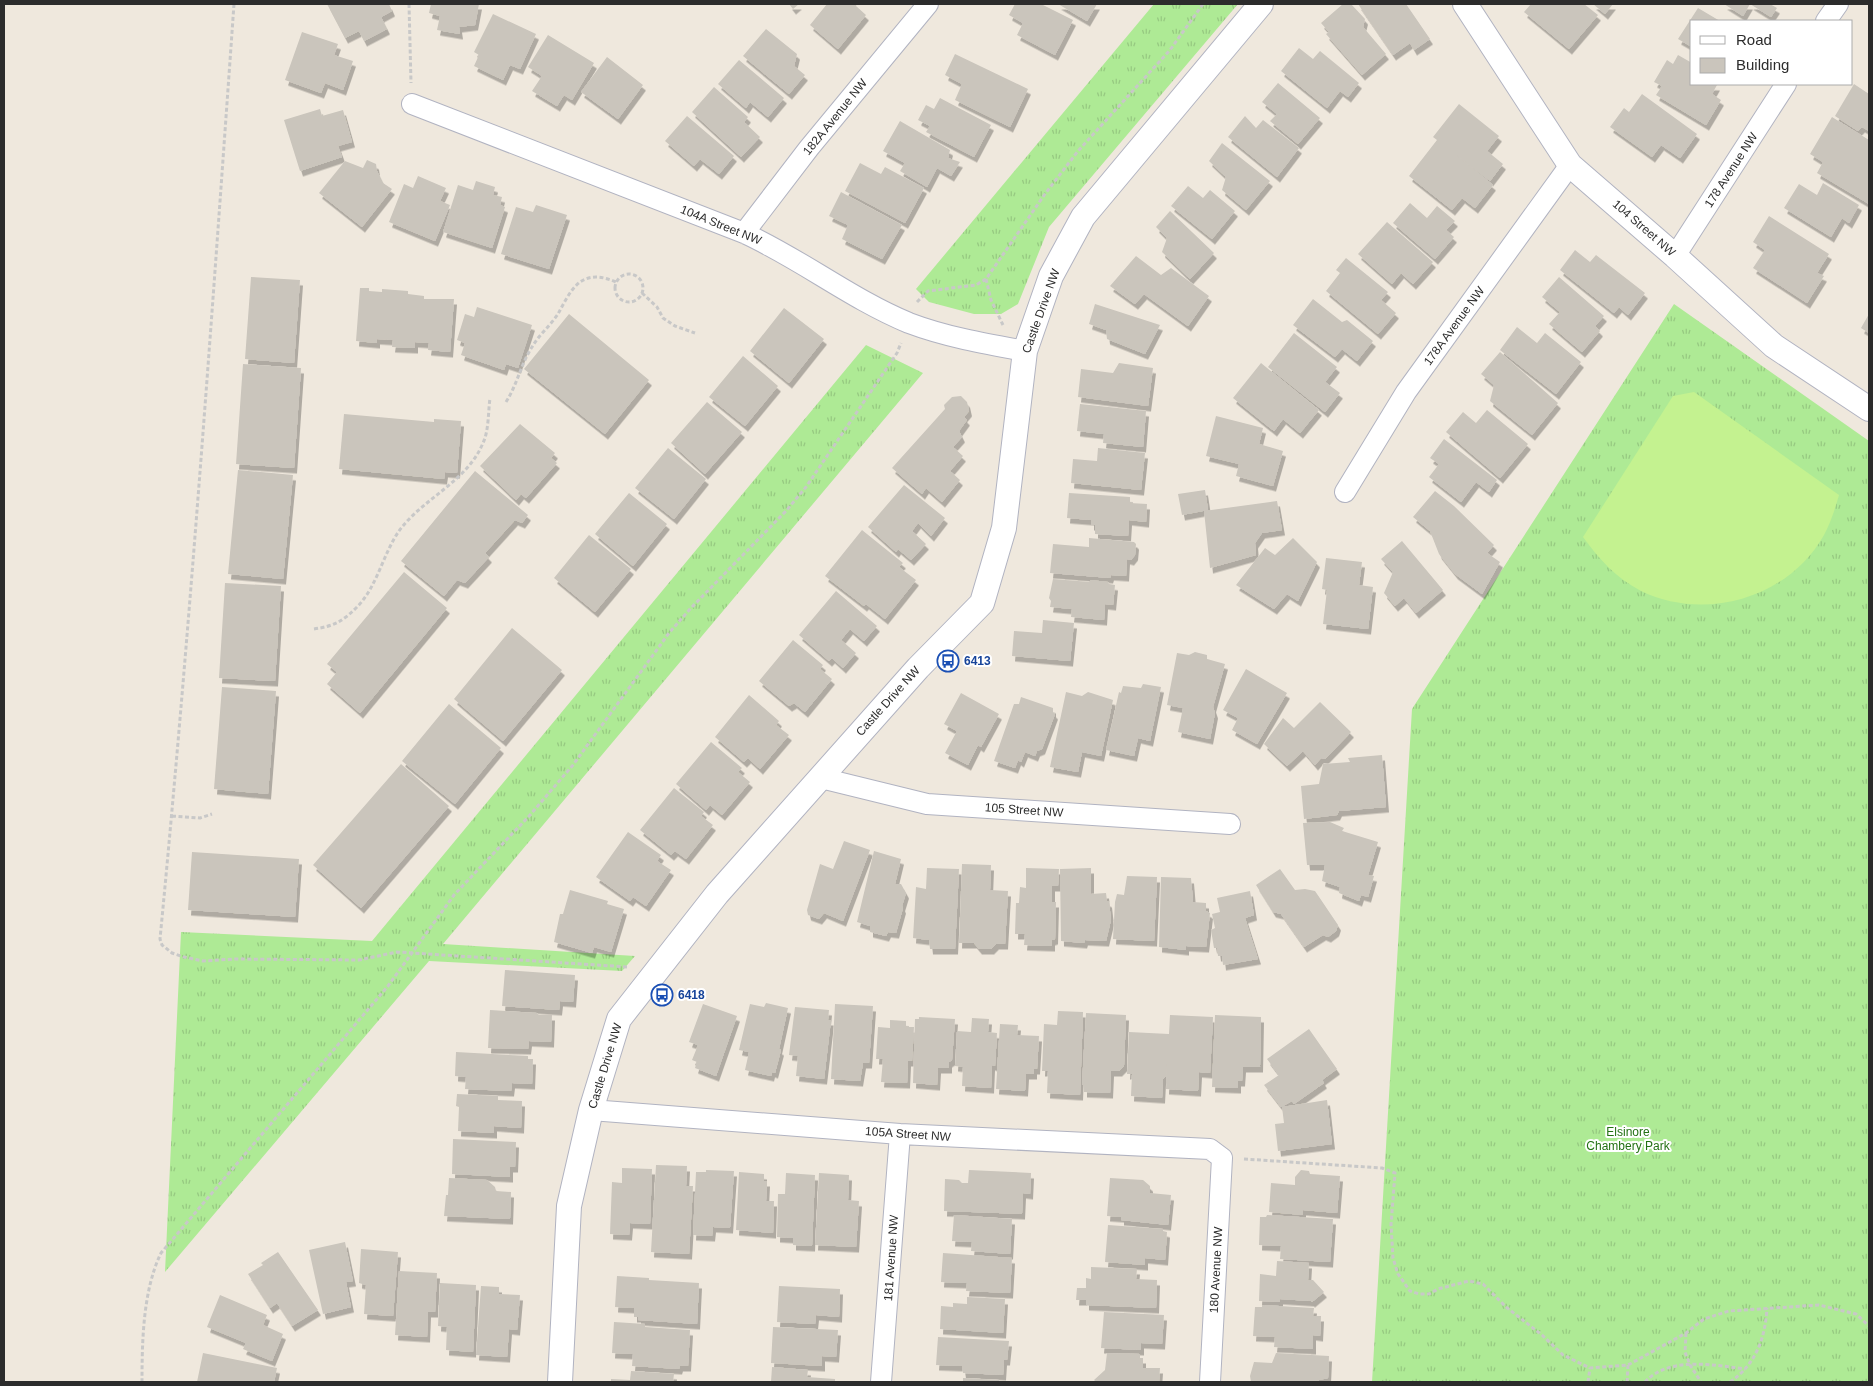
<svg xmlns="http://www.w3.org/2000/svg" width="1873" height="1386" viewBox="0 0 1873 1386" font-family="Helvetica,sans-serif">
<defs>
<pattern id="grass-tufts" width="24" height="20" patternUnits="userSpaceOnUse" patternTransform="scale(1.25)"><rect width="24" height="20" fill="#aeea95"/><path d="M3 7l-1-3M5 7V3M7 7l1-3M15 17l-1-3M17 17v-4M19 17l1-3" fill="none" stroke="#96c981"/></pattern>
<filter id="shadow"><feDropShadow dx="3" dy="5.5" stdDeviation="0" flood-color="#0004"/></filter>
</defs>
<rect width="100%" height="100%" fill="#efe8dd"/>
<path fill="url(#grass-tufts)" d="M1154 4H1238L1049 227 1018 304 1001 314H974L929 302 916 289Z
M1674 304 1869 441V1382H1372L1412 709Z
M866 345 923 373 443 944 635 956 622 971 429 961 165 1272 181 932 372 941Z"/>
<path fill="#c4f290" d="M1694 392 1839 495C1835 509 1831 522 1824 535 1789 598 1705 622 1641 591 1616 578 1599 559 1583 537L1673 396Z"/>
<path fill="#cac5bc" filter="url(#shadow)" d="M327 4H389L392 11 381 17 387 29 364 41 359 31 345 38Z
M431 4H479L475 25 459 27 460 34 437 30 440 16 429 13Z
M789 4H799L793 9Z
M827 4H857L856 6 866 15 838 49 810 25Z
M1015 4H1041L1073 20 1055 55 1017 35 1023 23 1009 15Z
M1058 4H1097L1087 21Z
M1343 4H1351L1365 19 1363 27 1386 54 1362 75 1326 34 1329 32 1321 23Z
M1358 4H1406L1430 39 1414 50 1410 43 1393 55Z
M1531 4H1584L1598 15 1569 49 1524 12Z
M1593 4H1613L1605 14Z
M1724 4H1770L1777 8 1771 17 1750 4 1743 16Z
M1698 8 1720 21H1692V47L1678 39Z
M493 14 536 34 520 69 510 65 503 80 474 66 479 55 474 52Z
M766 29 797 54 794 66 805 75 789 94 743 56Z
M302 32 338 44 334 55 353 61 343 90 325 83 321 93 285 80Z
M548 35 594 63 572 100 564 95 557 106 532 91 542 76 528 67Z
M1299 48 1313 59 1320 51 1359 83 1348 97 1340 91 1327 108 1281 71Z
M955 54 1028 89 1010 127 955 100 962 84 945 75Z
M1678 55 1692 63V84L1717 85 1712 94 1721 100 1706 125 1656 95 1662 86 1654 82 1667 60 1673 64Z
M607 57 643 85 618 119 581 92Z
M739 60 784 98 768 117 750 102 746 108 718 84Z
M1278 83 1320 118 1298 144 1270 121 1277 114 1262 102Z
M1854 84 1869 94V131L1862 127 1858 131 1835 116Z
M714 87 748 117 744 122 760 137 741 157 692 112Z
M1642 94 1697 134 1680 158 1661 145 1652 157 1610 127 1624 108 1629 112Z
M940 98 991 125 974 157 926 132 930 126 918 120 926 105 934 109Z
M1459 104 1499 136 1487 151 1503 164 1490 181 1455 154 1493 185 1475 208 1462 198 1452 210 1409 176 1437 140 1433 137Z
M320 109 322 116 343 110 352 142 338 146 342 157 300 171 284 120Z
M687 116 734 156 719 174 700 159 694 166 665 141Z
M1245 116 1256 128 1263 120 1299 148 1277 177 1228 137Z
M1832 117 1869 140V204L1817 173 1823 162 1810 154Z
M900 121 950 150 948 158 960 162 951 176 937 168 927 187 900 171 905 163 883 151Z
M1222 143 1270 181 1246 210 1222 190 1226 177 1209 161Z
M367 160 376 164 377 171 383 183 392 189 362 227 319 193 345 161 363 168Z
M860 163 881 174 885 167 924 188 905 223 845 191Z
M418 176 446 188 440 201 450 205 435 241 389 222 404 184 413 188Z
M476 181 495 187 493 195 502 197 500 205 505 207 492 248 443 232 458 185 473 190Z
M1823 183 1859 205 1849 223 1842 218 1831 237 1784 208 1799 184 1817 195Z
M1188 186 1203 198 1210 190 1235 211 1212 239 1171 206Z
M841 192 902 225 882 259 842 239 848 225 829 216Z
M1410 203 1427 218 1437 206 1455 221 1446 230 1454 237 1435 259 1393 223Z
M536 205 567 215 549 269 501 254 516 207 533 212Z
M1170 211 1214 253 1190 279 1162 252 1167 238 1156 227Z
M1769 216 1829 254 1817 273 1824 276 1807 303 1753 268 1765 250 1753 242Z
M1387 222 1433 262 1413 284 1401 273 1392 284 1358 254Z
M1575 250 1590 262 1596 255 1645 293 1628 315 1619 307 1614 313 1560 270Z
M1136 256 1161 275 1171 268 1209 296 1188 326 1144 294 1135 304 1110 286Z
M1346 258 1388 292 1381 300 1396 313 1378 334 1326 291 1340 273 1336 270Z
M251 277 300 280 294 363 245 359Z
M1559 277 1604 316 1595 326 1600 331 1582 352 1549 324 1560 312 1542 297Z
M360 288H369V291L382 292V289L408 291V294L424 296V299H454L450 352 428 350 429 343 415 342V348L392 347 393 340 377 339V343L356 341Z
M1313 299 1342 322 1347 320 1373 341 1357 361 1342 349 1335 357 1293 325Z
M1095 304 1160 325 1145 354 1107 339 1106 330 1089 324Z
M477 307 532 325 518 368 506 364 504 370 461 355 465 343 457 340 465 314 474 317Z
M784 308 824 339 789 383 750 351Z
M569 314 649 380 605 434 524 369Z
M1869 314V333L1861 328Z
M1517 327 1537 343 1545 333 1581 362 1556 394 1500 350Z
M1294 333 1337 367 1325 382 1340 393 1325 412 1268 367Z
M1500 352 1558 403 1532 435 1490 401 1494 385 1481 374Z
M743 356 778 386 745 426 709 397Z
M1119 363 1153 368 1148 406 1078 397 1081 369 1113 373Z
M1261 363 1319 410 1300 433 1283 419 1274 431 1233 398Z
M243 364 301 368 294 468 236 464Z
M961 396 967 402 969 411 964 417 967 420 959 431 962 437 953 447 963 456 950 471 960 480 942 502 926 488 922 494 892 468 945 409 944 405 952 397Z
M707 402 742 432 705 474 671 443Z
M1080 404 1146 411 1143 447 1103 443 1104 434 1077 431Z
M1487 410 1528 444 1500 478 1446 432 1463 412 1476 423Z
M344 414 434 422V419L461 421 457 473 445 472 444 479 339 469Z
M1216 416 1263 428 1259 444 1283 451 1273 486 1236 476 1239 464 1206 456Z
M520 424 555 453 551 458 557 463 526 498 521 494 516 500 480 466Z
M1444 439 1497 480 1489 492 1476 482 1461 502 1429 477 1439 464 1430 458Z
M668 448 706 479 674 519 635 488Z
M1098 448 1145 453 1141 490 1071 483 1073 459 1097 461Z
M238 470 293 475 283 579 228 574Z
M475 471 528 515 522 523 515 520 485 553 489 557 465 583 457 580 444 596 401 561Z
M904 485 945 518 931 536 918 523 912 531 926 544 911 560 898 549 896 552 868 527Z
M1205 490 1208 510 1182 515 1178 494Z
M1435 491 1454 506 1494 545 1487 553 1500 562 1482 594 1455 574 1439 554 1430 531 1413 517Z
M629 493 667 524 633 566 595 534Z
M1069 493 1130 497V503L1147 504 1146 522 1129 520 1128 536 1095 534V525H1091V520L1067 518Z
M1277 501 1282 530 1262 533 1255 543 1256 555 1210 568 1204 511Z
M862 530 903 563 899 567 916 580 885 619 866 604 864 606 825 576Z
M589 535 631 569 595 612 554 578Z
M1089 538 1134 542 1136 544 1135 555 1131 560 1127 559 1126 576 1111 575 1110 578 1050 573 1053 544 1089 547Z
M1293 538 1317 562 1298 601 1287 594 1274 609 1236 585 1265 548 1275 555Z
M1402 541 1443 590 1416 613 1404 598 1395 606 1384 593 1393 572 1381 559Z
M1326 558 1362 562 1359 585 1373 587 1368 629 1323 624 1327 590 1322 589Z
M404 572 447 608 360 713 327 684 337 672 327 664Z
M1053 579 1090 582V580L1108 582 1109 584 1115 585 1113 605 1105 604 1104 620 1071 617 1072 609 1050 607 1051 601 1049 598Z
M225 583 281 586 275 681 219 678Z
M836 591 877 626 864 641 850 629 841 640 856 653 843 668 832 658 829 661 799 635Z
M1043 620 1074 623 1070 661 1012 656 1014 631 1042 633Z
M512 628 562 670 503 741 454 699Z
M793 640 823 665 820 669 832 679 805 712 794 703 789 706 759 681Z
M1195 652 1207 655V659L1225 664 1213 707 1215 713 1210 739 1178 732 1183 708 1167 705 1177 653 1189 655Z
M1246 669 1287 693 1257 744 1232 730 1238 718 1223 710Z
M1143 684 1161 687 1150 741 1138 738 1134 756 1106 750 1119 692 1121 693 1123 686 1141 688Z
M222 687 276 691 268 794 214 789Z
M1066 692 1082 696 1088 692 1113 700 1101 756 1082 752 1078 772 1050 767Z
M961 693 999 714 981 747 978 745 968 765 945 753 957 731 944 724Z
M749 695 779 721 776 725 789 735 760 769 748 758 744 762 715 737Z
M1021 697 1053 708V712L1055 714 1042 749 1037 751 1035 756 1025 752 1021 762 1018 760 1015 768 994 761 1014 704H1019Z
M1320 702 1351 732 1325 759 1321 758 1315 765 1303 751 1287 766 1264 744 1283 718 1294 728Z
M449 704 501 748 455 804 402 761Z
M711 742 742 768 738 772 750 782 722 815 710 805 706 810 676 784Z
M1382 755 1386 807 1339 811 1337 815 1304 819 1301 786 1319 784 1323 764 1350 762 1348 758Z
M401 764 449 806 361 908 313 865Z
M674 788 704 812 701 816 713 825 686 859 675 851 671 855 640 830Z
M1330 822 1344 828 1342 831 1378 842 1368 875 1374 876 1368 897 1361 895 1359 901 1339 893 1340 887 1322 881 1325 865H1307L1303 823Z
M628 832 661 855 657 861 671 870 646 906 633 897 630 901 596 877Z
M844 841 870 850 843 921 824 913 819 919 808 915 807 910 820 864 833 869Z
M874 851 901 859 895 884H901L906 893 902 906 903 908 896 933 888 932 886 936 870 932V926L857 922Z
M192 852 299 859 295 917 188 910Z
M962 864 991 865 990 890 1008 891 1005 944H996L991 949H979L974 943H959Z
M927 868 959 869 955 949H930L929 940 913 938 916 887 926 889Z
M1026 868 1059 869 1058 886H1052V902H1056L1055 939 1052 940V946L1024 945 1025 934H1015L1016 903H1019L1020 887 1026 888Z
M1091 868V894L1106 893 1107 901 1109 902 1111 920 1106 941 1085 940 1084 943 1061 941 1060 869Z
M1280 869 1295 890 1305 889 1315 891 1338 925 1336 931 1328 937 1323 935 1304 947 1281 914 1273 912 1256 885Z
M1127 876 1157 877 1154 941 1113 939 1115 902 1117 894 1124 895Z
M1161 877 1191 878 1193 902 1206 903V911L1210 913 1206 947 1186 946V950L1159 947Z
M570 890 608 901 607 904 624 909 611 952 594 947 592 953 554 942 560 914H563Z
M1250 891 1254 915 1245 918 1258 959 1223 965 1222 956H1218L1217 948H1214L1211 930 1215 928 1212 914 1220 912 1217 898Z
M505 970 575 975 573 1002 560 1001 559 1010 502 1006Z
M766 1003 788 1008 779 1049 781 1050 775 1073 772 1072 771 1076 745 1070 749 1052 739 1050 750 1004 764 1007Z
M703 1004 737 1016 716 1076 695 1068 697 1062 692 1060 698 1045 689 1042Z
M835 1004 873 1006 869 1063H863L860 1081 831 1079Z
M795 1007 829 1010 828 1020H831L824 1079 796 1076 798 1056 789 1055Z
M490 1010 537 1013 539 1015H552L551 1042 529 1041 528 1049 488 1048Z
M1058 1011 1083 1012 1080 1095 1047 1093 1048 1071H1042L1044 1024 1057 1025Z
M1086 1013 1126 1015 1124 1066 1119 1071H1111L1110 1093 1084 1092V1085H1082Z
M1170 1015 1213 1017 1210 1073 1199 1072 1198 1091 1166 1089 1167 1063 1166 1076 1163 1079 1162 1098 1131 1096 1132 1074H1127L1129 1032 1169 1034Z
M1215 1015 1261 1017 1260 1067H1243L1242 1081H1238V1088L1212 1087Z
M919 1017 955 1019 952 1060 949 1062V1068H938L937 1085 913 1083 915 1019H919Z
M972 1018 989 1019 988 1032 997 1033 995 1066 992 1065 991 1088 962 1086 963 1067 955 1066 957 1031 971 1032Z
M890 1020 906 1021V1027H914L912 1061H908L907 1083 881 1082 883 1059H876L878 1027 890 1028Z
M1000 1024 1018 1025 1017 1035 1039 1036 1037 1069H1034V1074H1026L1025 1091 996 1089Z
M1309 1029 1337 1069 1322 1080 1324 1083 1294 1104 1292 1101 1281 1107 1264 1085 1279 1075 1267 1059Z
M456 1052 528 1056V1059H533L532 1084 512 1083 511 1091 465 1089 466 1077 455 1076Z
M457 1094 498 1096V1100L522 1101 521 1128 494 1126V1133L458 1131 459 1107 456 1106Z
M1327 1100 1332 1144 1278 1151 1275 1124 1284 1123 1282 1107Z
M453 1139 516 1142 515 1167H510V1177L452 1174Z
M656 1165 687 1166 686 1186H693L689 1254 651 1252Z
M622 1168 652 1169 650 1224 630 1223 629 1235 610 1234 612 1182 622 1183Z
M706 1170 734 1171 730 1228 713 1227 712 1236 693 1235 696 1172H706Z
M969 1170 1031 1173 1030 1194 1023 1193 1022 1214 944 1211 945 1179 959 1180 962 1183H968Z
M1301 1170 1309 1171 1310 1174 1340 1176 1337 1213 1303 1210V1215L1269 1212 1271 1183 1295 1185V1177Z
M739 1172 764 1174V1181H767L766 1201H774L773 1233 736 1230Z
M786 1173 815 1175 812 1246 793 1245V1238L777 1237 778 1194H785Z
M819 1173 849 1175 848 1200 859 1201 856 1247 815 1245Z
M449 1178 487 1180 495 1187 496 1191 511 1192 510 1219 444 1216 446 1195H448Z
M1110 1178 1143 1180 1150 1186V1193L1171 1195 1168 1225 1121 1220V1217L1107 1216Z
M954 1215 1012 1219 1010 1254 971 1251 972 1242 952 1241Z
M1267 1215 1333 1219 1330 1262 1280 1259 1281 1246 1259 1245 1260 1217H1266Z
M1108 1225 1163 1229V1231L1167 1232 1165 1260 1145 1258V1265L1105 1262Z
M345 1242 353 1281 346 1282 351 1307 323 1314 309 1250Z
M361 1249 398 1252 393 1316 364 1314 366 1285 359 1283Z
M278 1252 318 1310 292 1326 277 1303 270 1308 248 1274 263 1265 261 1263Z
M943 1253 1012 1258 1010 1293 966 1291 967 1283 941 1282Z
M1277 1261 1309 1263 1308 1280H1313L1324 1292 1312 1302 1311 1301 1280 1299V1302L1259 1301 1260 1274 1276 1276Z
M1091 1267 1137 1269 1136 1279 1157 1280 1156 1308 1086 1305V1300H1076L1077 1288H1086V1278L1091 1279Z
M399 1271 437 1273 435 1312H428L427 1337 395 1335Z
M617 1276 649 1278V1280L699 1283 697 1324 638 1320V1317H634V1308L615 1307Z
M440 1283 476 1285 473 1352 446 1350 447 1327 438 1326Z
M481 1286 499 1287V1294L520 1295 517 1330 509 1329 507 1357 476 1355Z
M779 1286 840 1289 839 1317 816 1315 815 1324 777 1322Z
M220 1295 267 1315 263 1325 283 1334 272 1361 243 1349 246 1343 207 1327Z
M967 1297 1005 1299 1003 1333 940 1329 941 1306 953 1307V1303L967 1304Z
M1262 1305 1314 1308 1313 1316H1321L1320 1336 1313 1335V1349L1274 1347 1275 1337 1253 1336 1255 1307H1262Z
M1104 1312 1164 1315 1162 1344 1141 1343V1350L1101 1348Z
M614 1322 645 1324V1327L690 1330 688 1366H680L679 1369 632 1366 633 1354 612 1353Z
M773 1327 838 1330 836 1357 822 1356V1366L771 1363Z
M938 1337 1009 1341 1007 1360H1004L1003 1375 963 1373 962 1366 936 1365Z
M203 1353 277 1368 274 1382H197Z
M1107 1353 1140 1354V1358H1143V1368H1160L1159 1382H1096L1094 1380 1105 1370Z
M1276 1353 1329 1356 1328 1378 1319 1380V1382H1251L1250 1376 1254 1362 1272 1363Z
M772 1367 808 1370 807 1377 835 1379V1382H771Z
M631 1371 674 1374 673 1382H611V1379L630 1380Z
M963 1378 999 1380V1382H963Z"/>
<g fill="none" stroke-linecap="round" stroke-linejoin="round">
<g stroke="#b1b3c1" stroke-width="22">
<path id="minor" d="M1826 21 1838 4
M412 104 744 233C801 259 851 299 909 323 946 337 986 344 1025 351
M744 233 809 148 928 4
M1675 256 1786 84
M1345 492 1406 392 1570 165
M821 778 927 804 1230 824
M591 1110 900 1134 1210 1149 1222 1158 1210 1382
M881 1382 900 1134"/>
</g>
<g stroke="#b1b3c1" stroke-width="26">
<path id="tertiary" d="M1465 4 1570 165 1675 256 1774 346 1869 409
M560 1382 569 1206 591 1110 619 1019 717 894 918 668 982 603 1004 528 1025 351 1051 276 1083 217 1261 4"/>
</g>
<path stroke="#c8c8c8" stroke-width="3" stroke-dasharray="4 2.5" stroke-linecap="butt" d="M234 4C212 316 190 628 160 939L162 945 172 953 184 957 203 961 235 959 359 960 397 952 628 967
M409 4 411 83
M615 288a14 14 0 1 1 28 0a14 14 0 1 1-28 0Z
M986 279 991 300 1003 325
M642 293 657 307 663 318 675 326 695 333
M917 302 928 291 976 285 986 279 1045 194 1078 151 1170 50 1203 4
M506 402C517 385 521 364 532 347 538 336 550 326 558 314 564 303 570 290 580 282 592 274 604 277 616 282
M314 629C334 626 342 622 357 607 377 587 383 554 399 531 423 498 467 482 483 443 489 430 488 413 490 398
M172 816 200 818 212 814
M1244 1159 1382 1168 1395 1173 1391 1225 1393 1258 1398 1274 1410 1291 1419 1294H1429L1438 1289 1469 1281 1483 1284 1506 1307 1542 1335 1563 1355 1590 1368 1628 1365 1686 1333 1704 1319 1729 1311 1819 1305 1856 1314 1869 1326
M1686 1333 1685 1352 1690 1365 1701 1382
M142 1382C142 1341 143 1290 161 1253L388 986 454 895 530 815 573 765 669 633 690 609 786 511 806 487 897 353 901 343
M1588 1382 1590 1368
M1627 1382 1628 1365
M1645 1382C1669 1356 1714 1365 1745 1369
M1730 1382C1756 1364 1765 1339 1767 1308"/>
<use href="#minor" stroke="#fff" stroke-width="20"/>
<use href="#tertiary" stroke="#fff" stroke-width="24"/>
</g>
<defs>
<g id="bus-ring" transform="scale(1.125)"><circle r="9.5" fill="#fff" stroke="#1a4fb4" stroke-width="1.5"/><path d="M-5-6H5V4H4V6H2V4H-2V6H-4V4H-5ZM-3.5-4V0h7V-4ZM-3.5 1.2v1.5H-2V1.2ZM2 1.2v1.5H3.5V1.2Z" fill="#1a4fb4"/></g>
</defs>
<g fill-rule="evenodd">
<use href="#bus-ring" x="948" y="661"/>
<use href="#bus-ring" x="662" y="995"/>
</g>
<g text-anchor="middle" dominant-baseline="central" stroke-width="4" stroke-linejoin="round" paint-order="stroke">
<g font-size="12" fill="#2c2c2c" stroke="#fff">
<text transform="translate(835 117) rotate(-51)">182A Avenue NW</text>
<text transform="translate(1731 170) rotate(-57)">178 Avenue NW</text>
<text transform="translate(721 225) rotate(22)">104A Street NW</text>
<text transform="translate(1644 228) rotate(41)">104 Street NW</text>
<text transform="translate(1041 311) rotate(-70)">Castle Drive NW</text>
<text transform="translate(1454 326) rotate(-54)">178A Avenue NW</text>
<text transform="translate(888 701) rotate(-48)">Castle Drive NW</text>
<text transform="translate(1024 810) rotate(4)">105 Street NW</text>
<text transform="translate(605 1066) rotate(-73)">Castle Drive NW</text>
<text transform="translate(908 1134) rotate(4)">105A Street NW</text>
<text transform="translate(891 1258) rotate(-86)">181 Avenue NW</text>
<text transform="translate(1216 1270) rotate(-87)">180 Avenue NW</text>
</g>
<g font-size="12" font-weight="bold" fill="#164399" stroke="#fff" text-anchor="start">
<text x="964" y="661">6413</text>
<text x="678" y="995">6418</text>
</g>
<g font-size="12" fill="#237114" stroke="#fff">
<text x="1628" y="1132">Elsinore<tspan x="1628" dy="14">Chambery Park</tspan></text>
</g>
</g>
<rect width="1873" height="1386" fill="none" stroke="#2c2c2c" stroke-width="10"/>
<rect x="1690" y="20" width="162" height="65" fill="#ffffff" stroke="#ababab"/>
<rect x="1700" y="36" width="25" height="8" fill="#ffffff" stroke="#ababab"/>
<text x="1736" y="45" font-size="15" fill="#2c2c2c">Road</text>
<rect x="1700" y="58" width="25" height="15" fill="#cac5bc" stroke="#ababab"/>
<text x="1736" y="70" font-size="15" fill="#2c2c2c">Building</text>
</svg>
